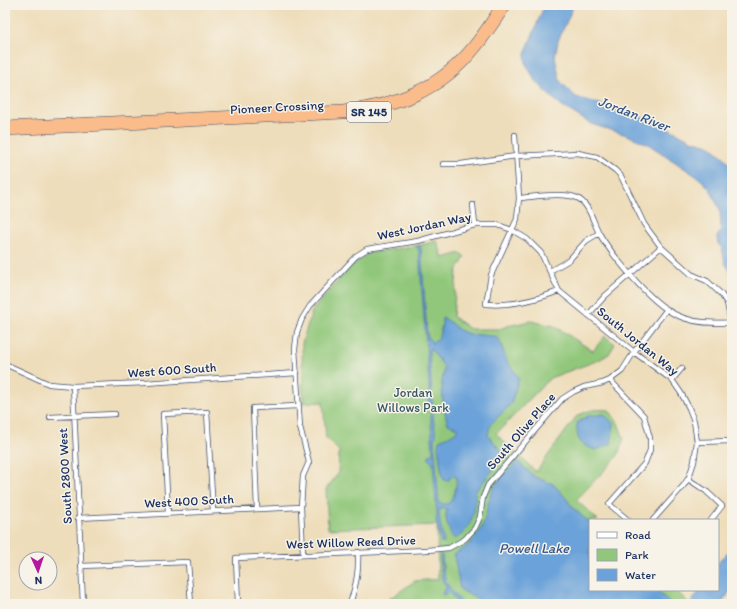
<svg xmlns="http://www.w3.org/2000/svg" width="737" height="609" viewBox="0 0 737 609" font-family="Itim,sans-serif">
<rect width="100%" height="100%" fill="#f7f3e8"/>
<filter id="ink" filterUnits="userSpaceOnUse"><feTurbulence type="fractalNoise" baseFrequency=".025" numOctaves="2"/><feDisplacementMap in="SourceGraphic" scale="8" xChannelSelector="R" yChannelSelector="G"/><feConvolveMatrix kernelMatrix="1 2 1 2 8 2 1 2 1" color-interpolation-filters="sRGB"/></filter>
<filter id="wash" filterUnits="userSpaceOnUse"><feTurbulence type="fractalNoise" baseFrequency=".012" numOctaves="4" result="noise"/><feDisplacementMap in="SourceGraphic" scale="16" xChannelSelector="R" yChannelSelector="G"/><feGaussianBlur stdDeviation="0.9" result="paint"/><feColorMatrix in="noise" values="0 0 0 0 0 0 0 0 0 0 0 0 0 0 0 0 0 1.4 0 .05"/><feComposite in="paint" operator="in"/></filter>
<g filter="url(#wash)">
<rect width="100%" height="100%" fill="#eeddba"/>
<path fill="#91c77a" stroke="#567b6c" d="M437 241 443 258 461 253 465 257 457 271 453 317 470 329H500L507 326 531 321 554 326 593 351 605 336 615 344 609 354 599 360 550 378 496 434 536 472 576 417C589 409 595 409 609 410L618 423 624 439 617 457 576 500 598 520H590V590H675L687 601 686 604H382L415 581 438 579 437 525 328 529 326 489 338 474 339 451 326 438 323 402 303 403 302 343 312 311 350 267 369 253 420 245Z"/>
<path fill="#6ba2d9" stroke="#43689c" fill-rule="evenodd" d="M547 5H574L558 41 555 57 560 81 576 97 626 111 674 131 691 140 709 145 725 158 732 170V274L725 263 722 248 718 244 717 237 721 230 720 210 710 189 699 178 648 144 627 135 591 124 565 108 550 96 535 80 526 64 525 54 542 11Z
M418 246 421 247 427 333 428 338 432 342 431 343 438 340 442 325V318L446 319 459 330 469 334 493 336 499 339 507 361 519 378 511 404 490 425 488 435 504 454 502 459 475 492C477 504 473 520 466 530 463 534 459 536 456 539 450 536 451 534 449 529 446 521 445 517 447 509H439L440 523 444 541V543H441L436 520 437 516 433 462 429 459V455L433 454 430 406 427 404 430 398 419 251 417 247ZM430 348C434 354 440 360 443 366 445 372 442 378 442 384 442 397 444 412 448 424L457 428V431L447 437 439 440 438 446 442 476 444 480 448 481 452 476H456C457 483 455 499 449 503 446 505 442 504 439 503L434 439 436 436 433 416 429 350Z
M604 414 614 424 611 444 595 450C578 443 577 441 577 423L588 416Z
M517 461 535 477 553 484 566 498 573 508 590 523V590H657L670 604H485L460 589 454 555C472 543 481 536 486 514 488 505 489 496 494 487 500 478 510 470 517 461Z
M732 547V589L721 604H690L700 590H718V563Z
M440 555H442C443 579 446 586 463 604H458L449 592 443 595 442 594 444 590 447 589 442 579Z"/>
</g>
<g filter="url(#ink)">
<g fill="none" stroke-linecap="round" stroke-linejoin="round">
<g stroke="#3b496c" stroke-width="6">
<path id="minor" d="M515 135 519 198 517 219 491 275 486 304C511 306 536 300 559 291
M443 164H461L516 156 578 153 597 157 615 170 621 176 644 224 661 247 691 274 707 281 721 294 727 303 732 328
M519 198C534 197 564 192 577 198 589 203 593 222 599 233 608 249 620 263 632 277 663 312 683 327 732 322
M473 205 475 225
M550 271 569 260 586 241 599 233
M588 315 605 296 661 247
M5 364 49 384 73 386 145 383 297 373
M610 380 644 416 650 438V450L645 463 609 504 628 520
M672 380 682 368
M73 386 83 604
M50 417 115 414
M697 442 732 441
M688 479 706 491 722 506 711 520
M257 509 253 408 298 406
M168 513 163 414 207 412 213 511
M78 518 301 507
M303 555 301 507 303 476 309 462 300 427 295 349 297 332 302 319 310 306 356 256 367 249 418 241 475 225H498L512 230 527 239 541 253 559 291 634 352 672 380 681 393 689 408 694 421 697 442 694 462 689 477 684 485 653 520
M81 566 188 562 191 604
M238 604 236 558 427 550 449 548 465 539 475 528 480 517 483 497 488 485 562 399 573 392 584 387 603 383 610 380 622 371 634 352 667 309
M350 604C356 584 359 573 358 552"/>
</g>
<g stroke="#3b496c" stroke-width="8">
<path id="trunk" d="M5 125 343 109C395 103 438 87 472 45 482 33 491 19 500 5
M5 132 343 115C396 110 442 93 476 50 488 36 498 20 508 5"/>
</g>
<use href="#minor" stroke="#fff" stroke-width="4.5"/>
<use href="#trunk" stroke="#fabc8b" stroke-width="7"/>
</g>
</g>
<g text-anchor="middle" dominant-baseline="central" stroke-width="3" stroke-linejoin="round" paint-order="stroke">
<rect fill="#f7f3e8" stroke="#5d6a87" stroke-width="1" x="347" y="102" width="44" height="20" rx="3"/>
<g font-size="12" font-weight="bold" fill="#1b2f5e">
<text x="369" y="112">SR 145</text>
</g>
<g font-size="13" fill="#1b2f5e" stroke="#f7f3e8">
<text transform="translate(277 107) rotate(-3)">Pioneer Crossing</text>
<text transform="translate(424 226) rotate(-12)">West Jordan Way</text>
<text transform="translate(638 341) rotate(39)">South Jordan Way</text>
<text transform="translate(172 370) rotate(-4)">West 600 South</text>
<text transform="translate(521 431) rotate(-49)">South Olive Place</text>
<text transform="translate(65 476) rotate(-93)">South 2800 West</text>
<text transform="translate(189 501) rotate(-3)">West 400 South</text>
<text transform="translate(351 542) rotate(-2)">West Willow Reed Drive</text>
</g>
<g font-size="13" fill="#385565" stroke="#f7f3e8">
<text x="413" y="392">Jordan<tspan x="413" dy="15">Willows Park</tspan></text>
</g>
<g font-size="14" font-style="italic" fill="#375789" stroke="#f7f3e8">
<text transform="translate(634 114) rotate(21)">Jordan River</text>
<text x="534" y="548">Powell Lake</text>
</g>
</g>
<rect width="737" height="609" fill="none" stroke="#f7f3e8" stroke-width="20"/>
<rect x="589" y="519" width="130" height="72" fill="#f7f3e8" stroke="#9fa5b1"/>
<rect x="597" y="532" width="20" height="6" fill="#ffffff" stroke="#9fa5b1"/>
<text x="625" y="539" font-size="12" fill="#1b2f5e">Road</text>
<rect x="597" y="549" width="20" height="12" fill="#91c77a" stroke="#9fa5b1"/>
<text x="625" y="559" font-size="12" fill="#1b2f5e">Park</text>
<rect x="597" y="569" width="20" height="12" fill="#6ba2d9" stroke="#9fa5b1"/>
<text x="625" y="579" font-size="12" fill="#1b2f5e">Water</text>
<g transform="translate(38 571) rotate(177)"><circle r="19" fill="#f7f3e8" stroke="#9fa5b1"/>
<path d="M0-3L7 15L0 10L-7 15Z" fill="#b5179e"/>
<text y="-6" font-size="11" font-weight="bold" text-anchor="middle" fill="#1b2f5e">N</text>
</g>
</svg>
